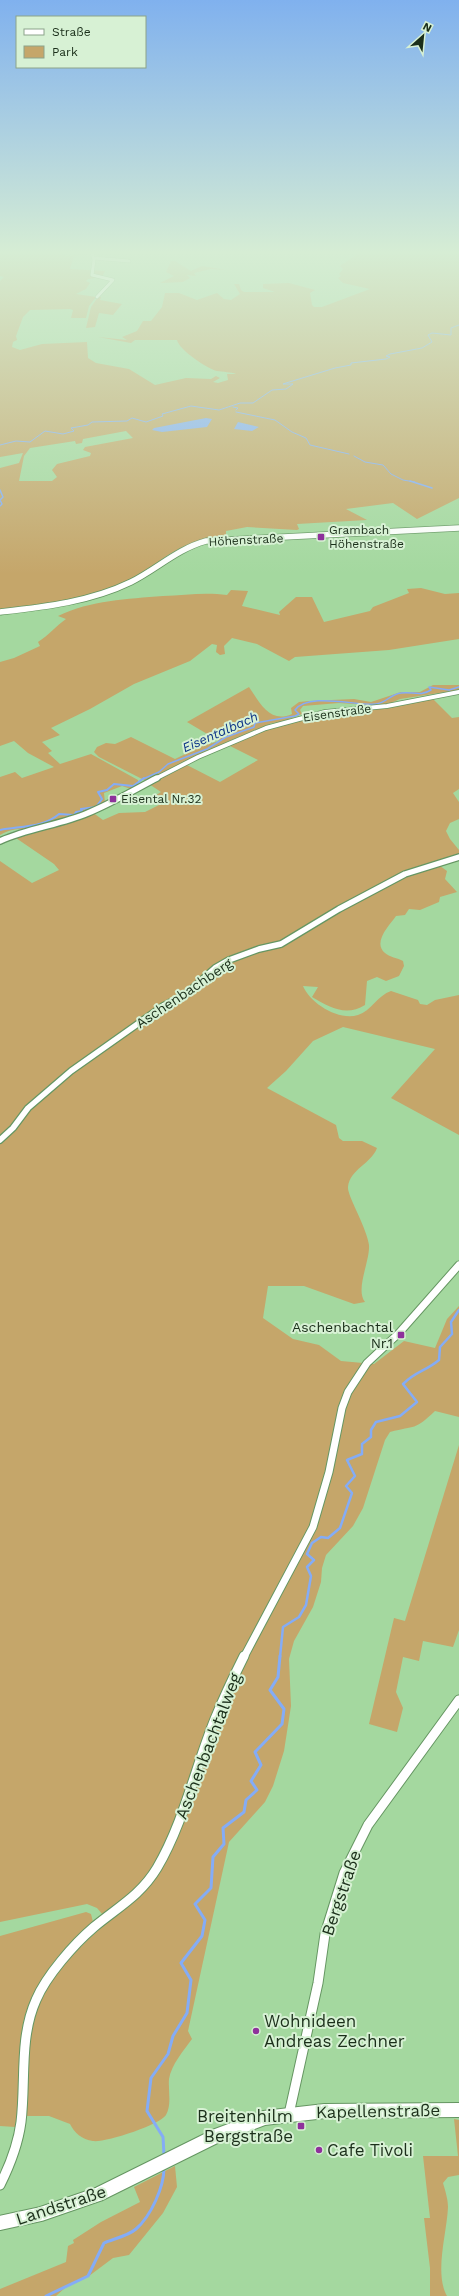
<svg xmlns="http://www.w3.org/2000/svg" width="459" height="2296" viewBox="0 0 459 2296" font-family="'Work Sans',sans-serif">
<rect width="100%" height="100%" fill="#a4d89f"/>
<path fill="#c5a66a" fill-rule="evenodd" d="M0 253H64L65 256 91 254 74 256 70 269 105 271 102 277 88 279 86 281 90 283 86 289 76 294 96 297 89 306 86 318H71L73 310 70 309 30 310 23 317 16 336 17 340 13 342 12 347 20 350 42 344 87 342 88 358 96 363 129 369 155 385 186 378 211 379 216 376 220 378 213 382 218 383 228 380 227 374H236C231 372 223 372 217 371 208 369 179 350 177 340H135L131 343 98 337 127 340 122 337 137 331 143 321H151L162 307 165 293H179L197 300 217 293 224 299 231 300 240 294 234 284H239L241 290 244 292H275L263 288V284L289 283 315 290 310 293 312 305 314 307H322L370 289 343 283 338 278 341 276 339 274 343 269 340 266 359 253H459V498L417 519 393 503 346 509 367 520 297 524 299 529 297 530 247 527 226 531V535L222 539C211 541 199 541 189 545 166 552 148 573 126 582 85 599 43 605 0 610V468L19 463 23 453 0 457V281L4 277 0 276ZM126 431 133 438 85 447 83 450 91 453 90 456 57 464 52 470 57 477 52 481H19L24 456 30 448 75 441 76 444 82 443 83 439Z
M171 261H175L191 271 202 266 226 270 211 269 194 273 196 276 187 275 190 278 183 282 160 283 174 276 166 272Z
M98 297H101L100 300 122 304 113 315 99 313 95 327 86 328 91 307Z
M421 588 445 594 459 593V639L389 650 295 657 289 661 257 644 232 638 224 646 225 654 220 655 216 652 217 645 212 644 190 661 134 684 90 709 51 728 60 735 42 742 52 751 48 753 60 764 91 754 138 780V786L131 789 122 786 104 793 105 803C83 814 60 821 36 827 22 831 16 826 0 835V777L15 772 22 778 54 767 28 753 14 741 0 746V662L14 658 40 646 38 642C49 635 56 626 66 619L58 616C91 600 127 599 163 596 185 595 206 592 227 595L231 590 248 591 242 606 280 615 279 612 296 597H312L324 622 370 611 373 607 409 593 407 589Z
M433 685H459V690L400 699 384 706 339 703 303 706 300 710 302 714 281 722 272 723 227 742 146 781 99 757 94 752 97 747 106 743 115 744 131 737 175 759 202 746 219 741 187 722 249 687C260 703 270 724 292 714L291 708 299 702 309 701 354 699 371 702 401 692H420Z
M433 699 452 718 459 717V789L453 793 459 802V819L450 823 446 831 450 839 459 850V855L436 863 447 871 445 879 457 892 440 897 439 902 420 910 409 909 405 915 396 916C390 925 372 942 385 953 389 957 398 958 403 961L404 966 399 976 386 981 377 977 367 981 365 1005C346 1017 329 1007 312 997L318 987 303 986C310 1003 338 1021 358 1015 371 1011 378 995 391 991L418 1000 420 1004 427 1005 435 1000 459 995V1135L391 1098 435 1049 343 1027 313 1041 286 1071 267 1088 336 1125 339 1138 343 1141H362L377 1148C371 1164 350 1169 348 1187 347 1195 367 1228 369 1245 370 1262 355 1289 365 1302L354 1304 304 1286H268L263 1318 293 1339 319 1345 341 1361 374 1364 404 1341 435 1348 447 1319 459 1306V1417L435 1411C414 1431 416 1425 390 1432L385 1440 363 1508 353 1526 326 1555 322 1568 321 1582 313 1607 294 1641 289 1659 291 1706 284 1751 273 1786 265 1802 229 1842 188 2031 192 2039C184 2050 171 2065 169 2079 168 2091 172 2104 166 2115 160 2125 104 2143 93 2141 82 2140 74 2132 70 2124L49 2116H26C29 2088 28 2059 31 2031 36 1985 76 1951 108 1921L97 1908 87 1904 0 1922V861L32 883 59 870 54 864 13 836 92 812 103 820 119 813 145 812 159 805 150 799 161 792 149 784 185 764 220 782 258 760 228 745 267 729 326 712Z
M459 1445V1630L453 1647 423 1641 419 1661 403 1657 396 1692 403 1708 397 1732 369 1724 394 1618 405 1621Z
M86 1912 91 1914 93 1922C62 1946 27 1991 22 2030 18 2062 21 2095 15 2127L0 2126V1936Z
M454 2119 459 2120V2175L448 2177 443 2183C445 2190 448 2199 448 2207 447 2233 434 2273 447 2296H430V2268L424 2218H430L423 2156H458Z
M175 2166 177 2187 163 2213 129 2255 113 2258 89 2276 66 2287 56 2296H0V2289L66 2262 68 2246 74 2243 73 2240 101 2222 140 2202 134 2187Z"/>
<path fill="#84acf6" d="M206 418 212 419 207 427 162 432 152 430 154 428Z
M238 422 259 427 252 431 234 429Z"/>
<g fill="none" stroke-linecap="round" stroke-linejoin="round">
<path stroke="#84acf6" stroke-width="1" d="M233 407 238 408 236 410
M236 412 275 420 292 432 306 438 310 445 349 454
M0 445 16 441 30 442 45 431 63 434 74 431 71 428 88 425 92 422 127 421 132 418 146 422 163 416 162 414 191 406 219 410 240 403H253L272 390 286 389 293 384H283L286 383 335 368 351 365V363L386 359 390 357 386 356 390 354 422 348 432 342 428 335 432 333 451 335V328L459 325
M354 456 365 462 383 465 391 474 403 480 415 482"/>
<path stroke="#84acf6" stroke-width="1.5" d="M410 481 432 488
M0 490 3 497 0 500 2 504 0 506
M143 779 159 772 168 764 207 749 226 737 254 727 255 723 295 716 299 714 295 710C308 692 356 706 376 704 386 703 391 694 401 693 412 691 420 697 431 690L429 687 449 690 459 687"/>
<path stroke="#84acf6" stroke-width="2" d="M0 830C20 826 43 828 59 814L74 815 76 812 82 811 81 809 96 807 102 799 98 792 107 790 114 784 133 786 144 778"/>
<path stroke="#84acf6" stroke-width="2.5" d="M280 1657 283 1627 299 1617 306 1605 311 1576 307 1567 314 1560 307 1554 312 1543 321 1537 328 1538 340 1528 352 1493 346 1486 355 1476 347 1460 362 1454V1444L371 1437V1430L376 1422 400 1416 417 1402 403 1384C416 1371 426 1371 439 1360L440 1347 452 1334 451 1322 459 1310"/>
<path stroke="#84acf6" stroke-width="3" d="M164 2155 163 2137 147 2111 151 2078 168 2054 173 2036 187 2013 191 1980 181 1963 202 1936 205 1920 195 1904 211 1888 213 1857 224 1844 223 1828 244 1812 246 1800 257 1790 251 1781 261 1765 255 1752 282 1724 284 1709 270 1690 278 1677 280 1656
M46 2296 88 2276 104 2243C113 2239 128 2236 136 2229 151 2216 164 2187 164 2168"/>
<g stroke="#659662" stroke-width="4">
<path id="minor-far4" d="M92 253 94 260 92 275 113 280 97 297
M94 258 129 261"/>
</g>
<g stroke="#659662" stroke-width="5.5">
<path id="minor-far3" d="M155 779 198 757 266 728 325 712 387 706 459 692"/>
</g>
<g stroke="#659662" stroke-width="8">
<path id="minor-far2" d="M0 841C28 828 60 825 88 813 112 803 134 790 157 778
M0 1140 13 1128 28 1108 71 1071 163 1006 186 994 215 968 229 960 259 949 281 944 339 909 405 874 459 857"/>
</g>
<g stroke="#659662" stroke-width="9">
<path id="minor-far1" d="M244 1657 313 1527 329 1472 342 1408 348 1392 367 1363 399 1333 459 1265"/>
</g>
<g stroke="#659662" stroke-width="11">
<path id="minor" d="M289 2114 318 1983 325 1934 344 1873 368 1825 459 1700
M0 2185C10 2165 18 2145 21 2122 26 2082 19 2038 36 2000 46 1976 74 1944 94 1927 118 1907 140 1896 157 1868 184 1822 195 1768 215 1719 224 1697 234 1676 244 1656"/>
</g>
<g stroke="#659662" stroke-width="7">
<path id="tertiary" d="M0 612C44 607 90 602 131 582 157 569 177 549 206 541L459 528"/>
</g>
<g stroke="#659662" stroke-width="16">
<path id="secondary" d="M0 2223 41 2214 99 2194 216 2136 264 2118 325 2111 459 2110"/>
</g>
<use href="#minor-far4" stroke="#fff" stroke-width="3"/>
<use href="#minor-far3" stroke="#fff" stroke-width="4"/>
<use href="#minor-far2" stroke="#fff" stroke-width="5.5"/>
<use href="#minor-far1" stroke="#fff" stroke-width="7"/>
<use href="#minor" stroke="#fff" stroke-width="9"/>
<use href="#tertiary" stroke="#fff" stroke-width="5.5"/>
<use href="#secondary" stroke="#fff" stroke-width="14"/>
</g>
<linearGradient id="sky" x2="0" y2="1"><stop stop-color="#80b1ee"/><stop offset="0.44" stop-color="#d6edd4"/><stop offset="1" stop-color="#d6edd4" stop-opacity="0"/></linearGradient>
<rect width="459" height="574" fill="url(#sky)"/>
<g fill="#8e319b" stroke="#d7f1d4" stroke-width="1.5">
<rect x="317" y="533" width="8" height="8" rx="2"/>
<rect x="109" y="795" width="8" height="8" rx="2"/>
<rect x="397" y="1331" width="8" height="8" rx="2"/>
<circle cx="256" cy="2031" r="4"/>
<rect x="297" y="2122" width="8" height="8" rx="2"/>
<circle cx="319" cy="2150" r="4"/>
</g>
<g text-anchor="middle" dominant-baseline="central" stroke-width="4" stroke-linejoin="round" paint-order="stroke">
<g font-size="12" fill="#1b2f1a" stroke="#d7f1d4" text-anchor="start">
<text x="329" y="530">Grambach<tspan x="329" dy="14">Höhenstraße</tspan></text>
<text x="121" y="799">Eisental Nr.32</text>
</g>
<g font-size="12" fill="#1b2f1a" stroke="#d7f1d4">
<text transform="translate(246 540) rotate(-3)">Höhenstraße</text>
<text transform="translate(337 713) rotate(-8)">Eisenstraße</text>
</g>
<g font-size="13" font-style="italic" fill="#0b3286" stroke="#d7f1d4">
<text transform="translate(220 732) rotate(-24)">Eisentalbach</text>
</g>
<g font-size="14" fill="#1b2f1a" stroke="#d7f1d4">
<text transform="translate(184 993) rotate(-34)">Aschenbachberg</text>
</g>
<g font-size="14" fill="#1b2f1a" stroke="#d7f1d4" text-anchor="end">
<text x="393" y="1327">Aschenbachtal<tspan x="393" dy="16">Nr.1</tspan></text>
</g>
<g font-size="17" fill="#1b2f1a" stroke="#d7f1d4">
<text transform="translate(208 1746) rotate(-69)">Aschenbachtalweg</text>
<text transform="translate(341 1893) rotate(-71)">Bergstraße</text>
<text transform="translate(378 2111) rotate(-1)">Kapellenstraße</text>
<text transform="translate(61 2205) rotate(-18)">Landstraße</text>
</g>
<g font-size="17" fill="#1b2f1a" stroke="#d7f1d4" text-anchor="start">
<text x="264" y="2021">Wohnideen<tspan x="264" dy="20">Andreas Zechner</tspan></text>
<text x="293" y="2116" text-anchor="end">Breitenhilm<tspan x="293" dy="20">Bergstraße</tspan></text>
<text x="327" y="2150">Cafe Tivoli</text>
</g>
</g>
<rect x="16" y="16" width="130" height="52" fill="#d7f1d4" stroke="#8ca38a"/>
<rect x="24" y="29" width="20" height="6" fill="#ffffff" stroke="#8ca38a"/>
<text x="52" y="36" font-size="12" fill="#1b2f1a">Straße</text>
<rect x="24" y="46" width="20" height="12" fill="#c5a66a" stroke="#8ca38a"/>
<text x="52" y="56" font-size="12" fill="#1b2f1a">Park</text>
<g transform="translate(423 36) rotate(27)" stroke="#d7f1d4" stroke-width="3" paint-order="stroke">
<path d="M0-3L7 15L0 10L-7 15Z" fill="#1b2f1a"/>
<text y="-6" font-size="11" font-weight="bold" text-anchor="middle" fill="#1b2f1a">N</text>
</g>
</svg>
